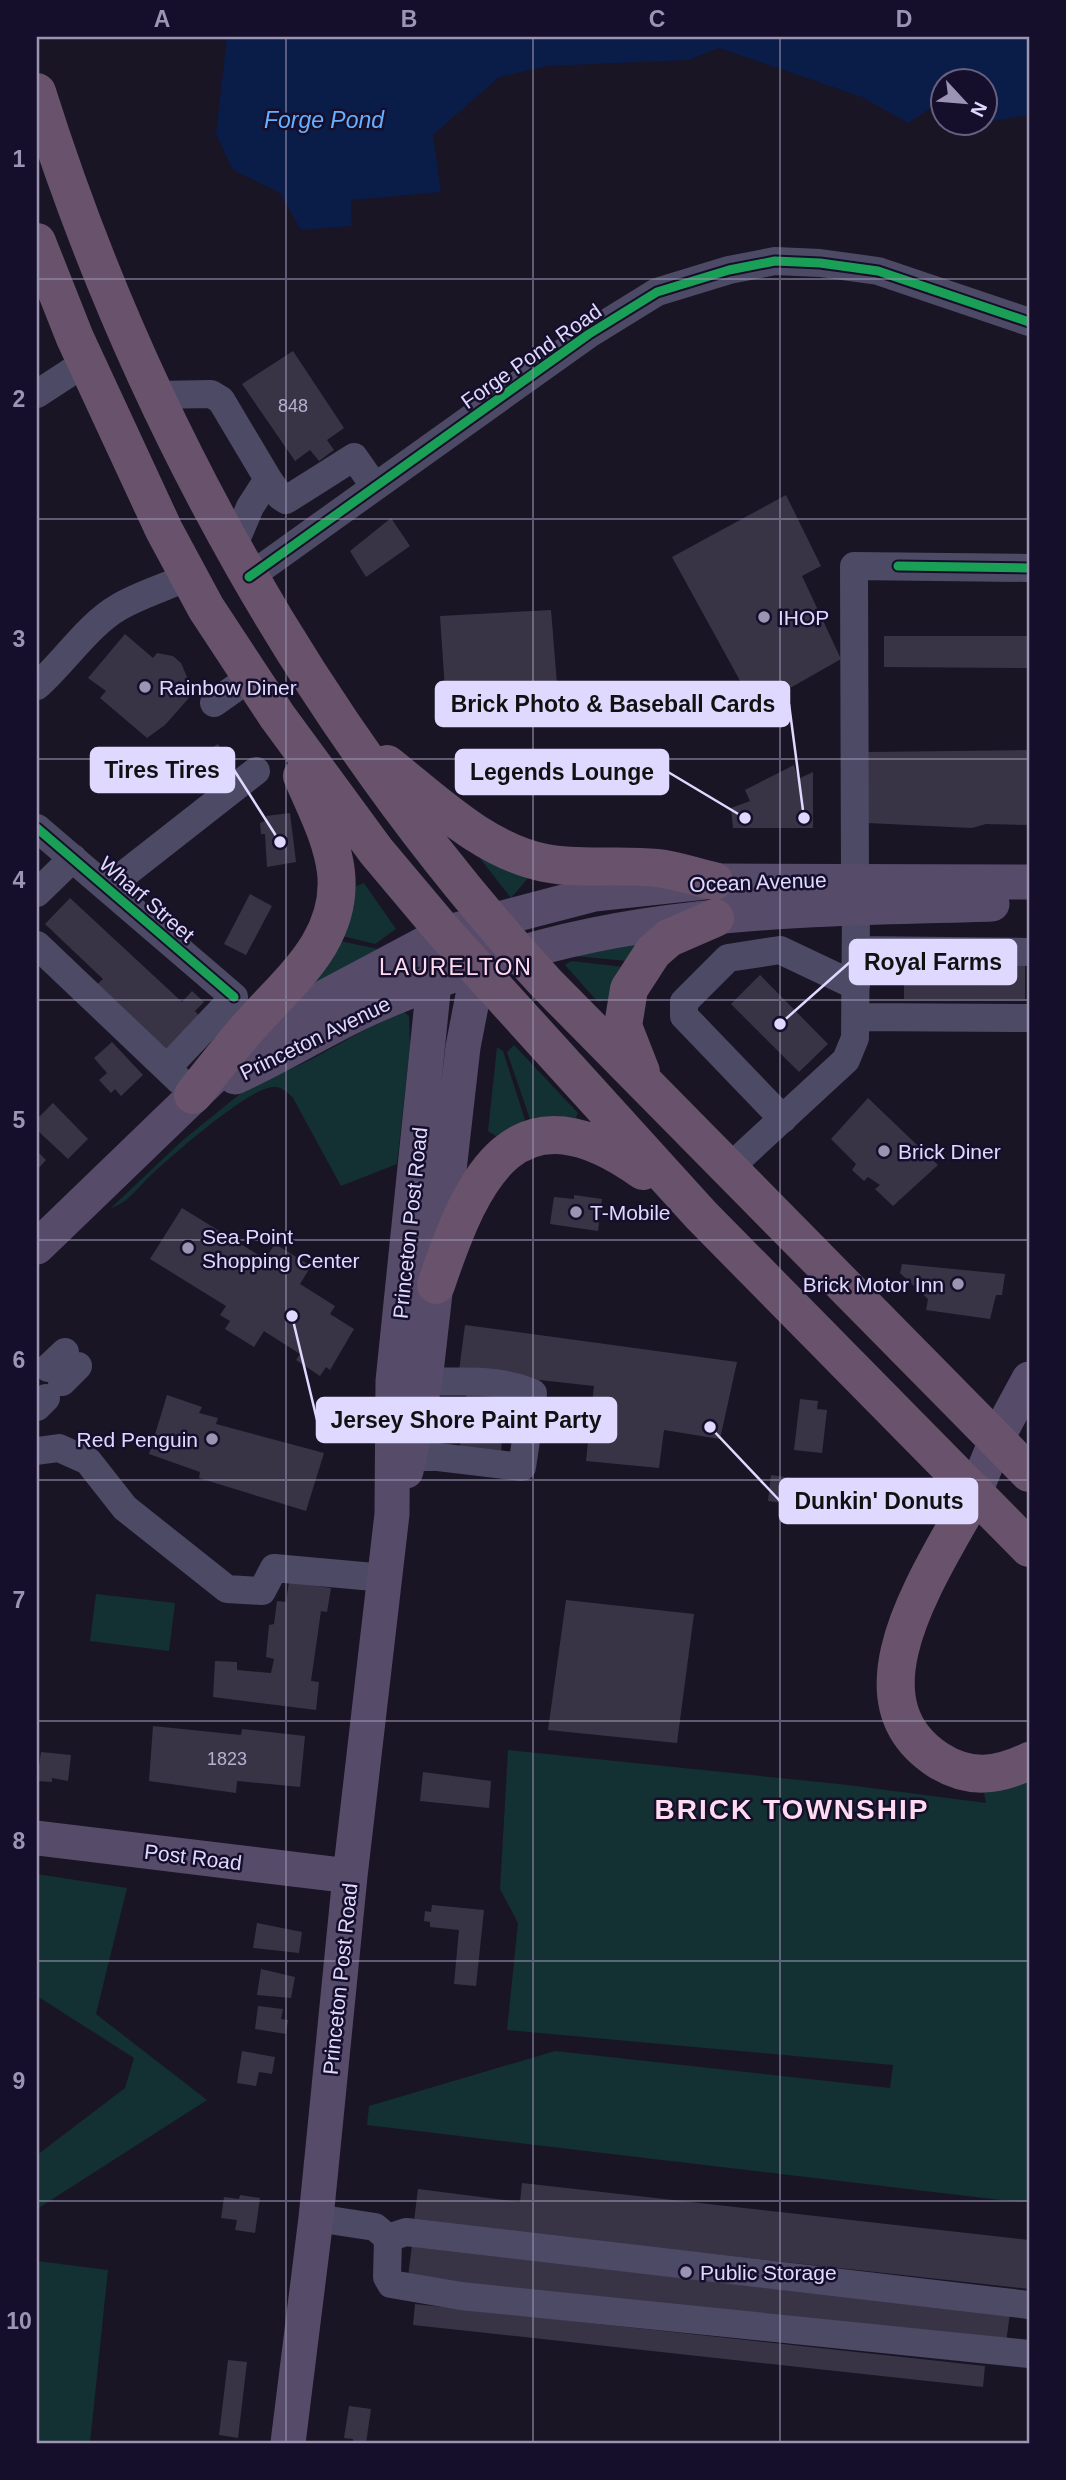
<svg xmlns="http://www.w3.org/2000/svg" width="1066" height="2480" viewBox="0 0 1066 2480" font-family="Arial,sans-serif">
<rect width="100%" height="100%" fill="#1a1525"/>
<path fill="#133033" d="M472 848 534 871 511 898Z
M364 883 396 929 375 944 338 935 354 887Z
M641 933 628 961 574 956Z
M336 940 387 951 301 998Z
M571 961 624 967 612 998 598 1002 565 965Z
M404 1012 409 1016 410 1046 397 1164 341 1186 293 1098C288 1093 282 1087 275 1087 251 1085 172 1156 152 1174 140 1185 127 1204 111 1208L183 1140 246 1089 308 1061 385 1019Z
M514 1045 578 1113 573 1124 532 1125 507 1052Z
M497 1047 503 1051 527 1126 499 1138 488 1131Z
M96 1594 175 1603 169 1651 90 1641Z
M508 1750 848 1785 986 1803 983 1788 1029 1777V2201L1019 2202 367 2125 369 2106 555 2051 890 2088 893 2065 507 2030 518 1923 500 1889Z
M37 1874 127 1888 96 2014 207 2100 37 2209V2155L125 2088 134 2058 37 1996Z
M37 2261 108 2270 90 2443H37Z"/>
<path fill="#0a1c48" d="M227 37H1029V115L986 122V80H944L943 113 931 108 908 123 862 97 719 48 688 60 547 66 499 77 433 135 441 192 351 200 352 226 301 230 280 193 233 170 216 134Z"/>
<path fill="#393346" d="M293 351 344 428 327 440 334 450 319 461 310 450 295 461 242 384Z
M786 495 821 566 802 576 841 659 755 708 672 557Z
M391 518 410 546 366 577 350 551Z
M551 610 557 684 445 690 440 616Z
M125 634 153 658 157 653 173 656 181 663 188 679 184 683 195 691 165 725 147 738 100 698 106 691 88 678Z
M884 636H1029V668L884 667Z
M218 744 235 776 217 788 196 758Z
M1029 750V825L986 824 972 828 867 823V752Z
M794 765 798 779 813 772V828H733L731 808 750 801 745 790Z
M290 813 296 862 267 867 265 834H261L260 823 267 820 266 816Z
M250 894 272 906 246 955 224 944Z
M70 898 182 1002 192 991 204 1002 195 1011 200 1017 167 1060 92 989 103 979 45 924Z
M904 961H1025V999H904Z
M760 975 828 1044 799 1072 731 1004Z
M112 1042 143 1075 121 1096 115 1089 111 1093 99 1080 107 1073 94 1058Z
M868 1098 938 1165 893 1206 875 1189 880 1185 868 1177 864 1181 852 1170 856 1164 831 1139Z
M53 1103 88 1139 68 1159 37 1130V1119Z
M37 1151 46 1160 37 1170Z
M574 1195 602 1199 598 1231 550 1224 554 1197 574 1199Z
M182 1208 265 1259 275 1244 311 1266 300 1284 335 1306 330 1314 354 1329 330 1370 326 1367 320 1376 296 1360 300 1354 264 1331 254 1347 225 1329 230 1321 220 1315 226 1306 150 1259Z
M902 1264 1005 1274 1002 1295H996L990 1319 926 1310 928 1299 900 1273Z
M465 1325 737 1362 720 1439 664 1430 659 1468 586 1461 594 1386 459 1371Z
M468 1382 504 1386 501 1413 492 1412 490 1430 502 1431 501 1461 459 1455Z
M167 1395 202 1407 199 1413 218 1418 216 1424 324 1453 306 1511 199 1478 200 1472 149 1454Z
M800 1399 818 1401 817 1409 827 1410 822 1453 794 1450Z
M771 1475 792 1478 789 1504 768 1501Z
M289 1582 331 1588 327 1612 321 1611 311 1681 319 1682 316 1710 213 1697 215 1661 237 1662V1670L271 1673 274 1659 266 1657 269 1625 274 1624 277 1601 286 1602Z
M566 1600 694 1614 677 1743 548 1730Z
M153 1726 241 1735 242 1729 305 1736 300 1787 237 1781 236 1793 149 1781Z
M41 1752 71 1755 68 1781 52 1778V1782L37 1781Z
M423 1772 491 1781 489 1808 420 1801Z
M432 1905 484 1910 476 1986 454 1984 459 1930 430 1927V1922L424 1921 425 1911 431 1912Z
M257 1923 302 1932 299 1953 253 1948Z
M261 1969 295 1977 291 1998 257 1995Z
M258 2006 283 2009 281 2019 288 2020 286 2034 255 2029Z
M242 2051 275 2057 272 2074 259 2072 256 2086 237 2083Z
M522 2183 1029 2240V2289L414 2221 418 2189 520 2202Z
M240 2195 260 2198 255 2233 235 2230 237 2220 221 2218 224 2197 239 2199Z
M412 2245 1010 2313 1006 2343 408 2277Z
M415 2304 985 2366 983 2387 413 2325Z
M228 2360 247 2362 238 2438 219 2435Z
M349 2406 371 2409 366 2443H353V2439L344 2438Z"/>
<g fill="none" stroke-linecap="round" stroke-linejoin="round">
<path stroke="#383246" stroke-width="28" stroke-dasharray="28 14" stroke-linecap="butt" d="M923 961 924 999
M958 961 959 999
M995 961 996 999"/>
<path stroke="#4d4a66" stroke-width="28" d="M37 394 86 362
M155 395 211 394 221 400 268 479 250 507 233 547
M268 479 280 496 286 500 354 457 375 487
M249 577 589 334 657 292 729 270 775 261 820 263 878 271 1029 322
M37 686C64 662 89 624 119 607 141 594 167 587 189 576
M214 703 251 677
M37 828 234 997 167 1068
M855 879 854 566 1029 568
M108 887 256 771
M37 893 73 858
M37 945 179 1080
M856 950 1029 952
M855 1017 1029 1018
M783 1119 684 1016V1002L728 958 780 950 856 986
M729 1168 846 1060 855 1038 856 910
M48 1368 65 1352
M62 1382 78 1366
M37 1407 46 1398
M37 1451 59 1448 88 1461 125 1508 227 1589 262 1591 274 1568 385 1578
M411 1457H438L522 1467 533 1393C493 1377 466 1383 425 1381
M316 2218 375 2227 388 2238 387 2277 391 2284 461 2296 1029 2354
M388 2238 406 2232 1029 2305"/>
<path stroke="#574b6a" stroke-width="35" d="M235 1077C277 1058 316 1034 357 1014 405 991 470 968 521 953 671 908 836 909 992 904
M37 1247 237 1054 319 1000 445 933 594 894 714 881 1029 882
M406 1471 425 1381 463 1047 482 949
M975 1492 997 1438 1029 1379
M37 1838 350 1876
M288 2443 316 2218 350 1876 392 1514 393 1381 434 983 445 933"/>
<path stroke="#68526c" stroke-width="38" d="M37 92C140 419 314 730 546 983L1029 1473
M37 242 75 338 164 530 206 608 277 716 376 851 445 933 701 1215 1029 1548
M387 764C434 801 484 851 545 863 582 870 619 864 657 868 676 870 695 877 714 881
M641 1072 623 1026 629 989 653 952 669 938 715 918
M193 1095C213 1070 233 1044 254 1021 294 977 343 937 336 872 332 838 315 807 302 776
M436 1285C473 1175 516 1081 643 1171
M975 1492C938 1564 840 1696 938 1760 969 1780 998 1776 1029 1761"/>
<g stroke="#160f2b" stroke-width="13">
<path id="cycleway" d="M898 566 1029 568
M249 577 589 334 657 292 729 270 775 261 820 263 878 271 1029 322
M37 828 234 997"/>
</g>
<use href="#cycleway" stroke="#1a9f57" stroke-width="9"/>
</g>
<path fill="none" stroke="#9b94b3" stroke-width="2" stroke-opacity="0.55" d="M286 37V2443M533 37V2443M780 37V2443M37 279H1029M37 519H1029M37 759H1029M37 1000H1029M37 1240H1029M37 1480H1029M37 1721H1029M37 1961H1029M37 2201H1029"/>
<g fill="#9b94b3" stroke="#160f2b" stroke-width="2.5">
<circle cx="764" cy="617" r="7"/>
<circle cx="145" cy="687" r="7"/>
<circle cx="884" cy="1151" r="7"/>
<circle cx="576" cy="1212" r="7"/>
<circle cx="188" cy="1248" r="7"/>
<circle cx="958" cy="1284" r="7"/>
<circle cx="212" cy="1439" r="7"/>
<circle cx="686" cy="2272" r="7"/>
</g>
<g text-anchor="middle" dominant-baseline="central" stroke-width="5" stroke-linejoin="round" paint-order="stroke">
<g font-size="18" fill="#b6b0d1">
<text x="293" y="406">848</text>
<text x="227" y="1759">1823</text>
</g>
<g font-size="21" fill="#e0d9ff" stroke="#160f2b">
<text transform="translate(531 356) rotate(-35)">Forge Pond Road</text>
<text transform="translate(758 882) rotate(-2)">Ocean Avenue</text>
<text transform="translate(147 899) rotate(41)">Wharf Street</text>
<text transform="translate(315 1038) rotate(-26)">Princeton Avenue</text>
<text transform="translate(410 1223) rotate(-84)">Princeton Post Road</text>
<text transform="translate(193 1857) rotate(7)">Post Road</text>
<text transform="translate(340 1979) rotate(-84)">Princeton Post Road</text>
</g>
<g font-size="21" fill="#e0d9ff" stroke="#160f2b" text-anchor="start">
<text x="778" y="617">IHOP</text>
<text x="159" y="687">Rainbow Diner</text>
<text x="898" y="1151">Brick Diner</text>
<text x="590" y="1212">T-Mobile</text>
<text x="202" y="1236">Sea Point<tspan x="202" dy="24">Shopping Center</tspan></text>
<text x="944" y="1284" text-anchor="end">Brick Motor Inn</text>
<text x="198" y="1439" text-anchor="end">Red Penguin</text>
<text x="700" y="2272">Public Storage</text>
</g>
<g font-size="23" font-style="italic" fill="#67b0ff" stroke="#160f2b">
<text x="324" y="120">Forge Pond</text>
</g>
<g font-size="23" letter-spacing="2" fill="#ffdbf0" stroke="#160f2b">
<text x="456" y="967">LAURELTON</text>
</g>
<g font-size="28" font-weight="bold" letter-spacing="2" fill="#ffdbf0" stroke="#160f2b">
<text x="792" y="1809">BRICK TOWNSHIP</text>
</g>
</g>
<path fill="none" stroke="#e0d9ff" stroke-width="2.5" d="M804 818L789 704M280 842L234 770M745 818L668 772M780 1024L850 962M292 1316L317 1420M710 1427L780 1501"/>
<g fill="#e0d9ff" stroke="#160f2b" stroke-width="2.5">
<circle cx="804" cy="818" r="7"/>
<circle cx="280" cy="842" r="7"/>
<circle cx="745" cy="818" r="7"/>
<circle cx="780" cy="1024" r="7"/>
<circle cx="292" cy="1316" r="7"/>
<circle cx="710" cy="1427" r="7"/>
</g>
<g fill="#e0d9ff" stroke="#e0d9ff" stroke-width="2.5">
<rect x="436" y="682" width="353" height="44" rx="7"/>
<rect x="91" y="748" width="143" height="44" rx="7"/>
<rect x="456" y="750" width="212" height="44" rx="7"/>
<rect x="850" y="940" width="166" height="44" rx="7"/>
<rect x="317" y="1398" width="299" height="44" rx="7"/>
<rect x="780" y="1479" width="197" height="44" rx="7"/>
</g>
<g font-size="23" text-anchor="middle" font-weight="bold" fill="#111">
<text x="613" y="712">Brick Photo &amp; Baseball Cards</text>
<text x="162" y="778">Tires Tires</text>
<text x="562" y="780">Legends Lounge</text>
<text x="933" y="970">Royal Farms</text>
<text x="466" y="1428">Jersey Shore Paint Party</text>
<text x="879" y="1509">Dunkin' Donuts</text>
</g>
<rect width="1066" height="2480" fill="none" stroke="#160f2b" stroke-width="77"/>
<g transform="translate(964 102) rotate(116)"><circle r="33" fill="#160f2b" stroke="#676080" stroke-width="2"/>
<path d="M0-5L12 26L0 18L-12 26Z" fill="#9b94b3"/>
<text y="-10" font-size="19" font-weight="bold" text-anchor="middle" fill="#e0d9ff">N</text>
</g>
<rect x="38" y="38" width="990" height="2404" fill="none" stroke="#9b94b3" stroke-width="2.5"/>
<g font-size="23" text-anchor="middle" font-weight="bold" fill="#9b94b3">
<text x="162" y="27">A</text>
<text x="409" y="27">B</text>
<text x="657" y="27">C</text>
<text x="904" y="27">D</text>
<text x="19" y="167">1</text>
<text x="19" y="407">2</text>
<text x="19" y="647">3</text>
<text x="19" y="888">4</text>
<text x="19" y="1128">5</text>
<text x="19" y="1368">6</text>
<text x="19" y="1608">7</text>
<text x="19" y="1849">8</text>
<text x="19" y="2089">9</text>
<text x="19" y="2329">10</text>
</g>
</svg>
